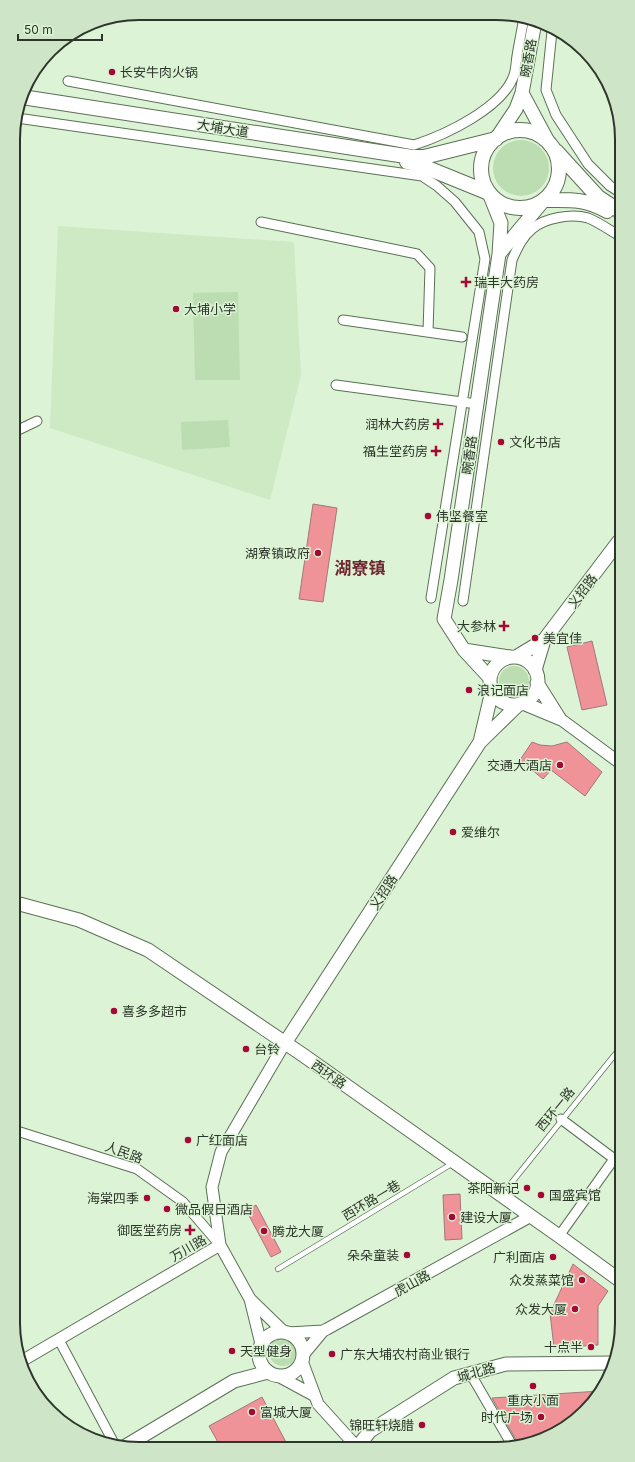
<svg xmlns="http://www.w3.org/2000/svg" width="635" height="1462" viewBox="0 0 635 1462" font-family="Inter,'Noto Sans SC',sans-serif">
<rect width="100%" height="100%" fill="#dcf4d5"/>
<path fill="#cdeac4" d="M58 226 294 242 301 375 270 500 50 428Z"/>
<path fill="#bbddb1" d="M493 168a28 28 0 1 1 56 0a28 28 0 1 1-56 0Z
M238 292 240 380H195L193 293Z
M228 420 230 447 182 450 181 422Z
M499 681a15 15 0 1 1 30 0a15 15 0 1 1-30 0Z
M269 1352a14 14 0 1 1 28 0a14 14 0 1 1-28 0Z"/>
<path fill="#f09399" stroke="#9e787a" d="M313 504 337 508 323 602 299 599Z
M592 641 607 705 582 710 567 647Z
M532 742 540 745 552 746 567 742 602 772 585 796 551 770 543 779 520 760Z
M460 1194 462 1239 445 1240 443 1195Z
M256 1205 281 1252 271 1257 246 1210Z
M573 1264 608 1291 598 1306V1345L554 1348 550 1313Z
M600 1391 591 1406 566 1428 529 1445H519L492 1398Z
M262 1397 288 1446H220L209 1426Z"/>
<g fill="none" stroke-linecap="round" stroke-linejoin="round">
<g stroke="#5b7055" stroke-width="6">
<path id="service" d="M508 1187 621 1047
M278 1269 453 1163"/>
</g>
<g stroke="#5b7055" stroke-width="11">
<path id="minor" d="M552 31 546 90 556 115 588 164 610 186 618 191
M68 81 414 145C445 135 503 108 514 75 516 69 516 62 517 56 519 43 522 30 524 17
M17 118 422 176 437 186 455 202 479 232 485 259 431 598
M261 222 417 254 430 268 428 332
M343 320 462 337
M336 385 477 404
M14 432 37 421
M463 601 512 260C517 249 522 237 532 229 544 218 572 213 588 218 598 222 608 229 618 235
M561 1119 621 1164
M17 1131 137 1169 183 1202 220 1245
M559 1236 614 1159 621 1155
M59 1340 116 1447
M470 1373 512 1445"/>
</g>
<g stroke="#5b7055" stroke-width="13">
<path id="tertiary" d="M559 718 620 763
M251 1300 284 1332
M288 1333 323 1331 327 1329 531 1216
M261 1344 250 1299 220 1245 212 1187 221 1152 285 1043
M303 1355 323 1331
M302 1361 318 1404 355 1445
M20 1362 220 1245
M280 1377 315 1396"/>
</g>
<g stroke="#5b7055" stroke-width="15">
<path id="secondary" d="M522 93 550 145
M496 139 516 109 522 93 535 22
M489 193 501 223 499 254 451 580 444 619 464 650 490 678
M499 254 544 200
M464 650 510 657
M516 657 544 640
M490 681a24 24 0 1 1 48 0a24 24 0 1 1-48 0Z
M535 670 544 640 619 541
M537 683 559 718
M523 703 559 718
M480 742 492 691
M16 903 79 920 148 950 303 1055 559 1236 622 1282
M285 1043 480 742 519 704
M259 1354a22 22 0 1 1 44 0a22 22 0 1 1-44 0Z
M359 1445 370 1431 454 1378 506 1364 614 1363
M124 1447 234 1381 268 1372"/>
</g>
<g stroke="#5b7055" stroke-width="16">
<path id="primary" d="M22 97 412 157H424L496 139
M481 169a39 39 0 1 1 78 0a39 39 0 1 1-78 0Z
M556 151 598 197 618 210
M407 162 420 165 489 193
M544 200C569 200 584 198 607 211"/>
</g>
<use href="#service" stroke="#fff" stroke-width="4.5"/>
<use href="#minor" stroke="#fff" stroke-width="9"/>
<use href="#tertiary" stroke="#fff" stroke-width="11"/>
<use href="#secondary" stroke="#fff" stroke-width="13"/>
<use href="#primary" stroke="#fff" stroke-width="14"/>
</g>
<g fill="#a40835" stroke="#dcf4d5" stroke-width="1.5">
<circle cx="112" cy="72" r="4"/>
<path d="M464 276h4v4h4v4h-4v4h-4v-4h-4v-4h4z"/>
<circle cx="176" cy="309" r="4"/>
<path d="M436 418h4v4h4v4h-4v4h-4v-4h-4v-4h4z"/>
<circle cx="501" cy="442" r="4"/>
<path d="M434 445h4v4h4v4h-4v4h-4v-4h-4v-4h4z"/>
<circle cx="428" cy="516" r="4"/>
<circle cx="318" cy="553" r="4"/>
<path d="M502 620h4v4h4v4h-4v4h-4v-4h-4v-4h4z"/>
<circle cx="535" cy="638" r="4"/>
<circle cx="469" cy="690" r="4"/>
<circle cx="560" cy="765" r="4"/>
<circle cx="453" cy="832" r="4"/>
<circle cx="114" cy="1011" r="4"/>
<circle cx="246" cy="1049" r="4"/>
<circle cx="188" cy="1140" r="4"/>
<circle cx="527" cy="1188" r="4"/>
<circle cx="541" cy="1195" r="4"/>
<circle cx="147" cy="1198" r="4"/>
<circle cx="167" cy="1209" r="4"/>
<circle cx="452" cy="1217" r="4"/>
<path d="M188 1224h4v4h4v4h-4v4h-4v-4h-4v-4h4z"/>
<circle cx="264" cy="1231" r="4"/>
<circle cx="407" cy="1255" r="4"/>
<circle cx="553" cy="1257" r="4"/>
<circle cx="582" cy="1280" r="4"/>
<circle cx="575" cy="1309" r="4"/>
<circle cx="591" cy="1347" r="4"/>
<circle cx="232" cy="1351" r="4"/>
<circle cx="332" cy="1354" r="4"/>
<circle cx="533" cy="1386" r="4"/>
<circle cx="252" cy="1412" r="4"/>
<circle cx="541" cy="1417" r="4"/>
<circle cx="422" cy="1425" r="4"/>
</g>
<g text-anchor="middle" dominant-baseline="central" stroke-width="3" stroke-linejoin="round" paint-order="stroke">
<g font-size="13" fill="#2d362a" stroke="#dcf4d5">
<text transform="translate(528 58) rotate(-80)">畹香路</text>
<text transform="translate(223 128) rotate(9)">大埔大道</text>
<text transform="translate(469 455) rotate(-82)">畹香路</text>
<text transform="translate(582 591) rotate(-53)">义招路</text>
<text transform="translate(383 892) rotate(-57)">义招路</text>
<text transform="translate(329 1074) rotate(35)">西环路</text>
<text transform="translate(555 1109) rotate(-51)">西环一路</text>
<text transform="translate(124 1152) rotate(20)">人民路</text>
<text transform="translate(371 1200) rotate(-31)">西环路一巷</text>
<text transform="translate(188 1248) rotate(-30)">万川路</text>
<text transform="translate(412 1283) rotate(-29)">虎山路</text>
<text transform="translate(476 1372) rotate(-16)">城北路</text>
</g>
<g font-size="13" fill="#2d362a" stroke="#dcf4d5" text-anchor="start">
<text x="120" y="72">长安牛肉火锅</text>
<text x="474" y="282">瑞丰大药房</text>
<text x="184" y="309">大埔小学</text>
<text x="430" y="424" text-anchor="end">润林大药房</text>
<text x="509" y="442">文化书店</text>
<text x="428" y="451" text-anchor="end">福生堂药房</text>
<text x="436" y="516">伟坚餐室</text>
<text x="310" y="553" text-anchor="end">湖寮镇政府</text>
<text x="496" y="626" text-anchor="end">大参林</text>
<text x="543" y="638">美宜佳</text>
<text x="477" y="690">浪记面店</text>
<text x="552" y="765" text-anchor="end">交通大酒店</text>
<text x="461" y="832">爱维尔</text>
<text x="122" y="1011">喜多多超市</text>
<text x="254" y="1049">台铃</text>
<text x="196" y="1140">广红面店</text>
<text x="519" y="1188" text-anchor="end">茶阳新记</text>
<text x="549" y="1195">国盛宾馆</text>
<text x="139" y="1198" text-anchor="end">海棠四季</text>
<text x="175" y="1209">微品假日酒店</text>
<text x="460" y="1217">建设大厦</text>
<text x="182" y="1230" text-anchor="end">御医堂药房</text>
<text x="272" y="1231">腾龙大厦</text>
<text x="399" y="1255" text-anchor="end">朵朵童装</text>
<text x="545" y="1257" text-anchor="end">广利面店</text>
<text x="574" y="1280" text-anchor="end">众发蒸菜馆</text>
<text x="567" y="1309" text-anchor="end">众发大厦</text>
<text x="583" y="1347" text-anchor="end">十点半</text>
<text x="240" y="1351">天型健身</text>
<text x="340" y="1354">广东大埔农村商业银行</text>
<text x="533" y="1400" text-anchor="middle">重庆小面</text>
<text x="260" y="1412">富城大厦</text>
<text x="533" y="1417" text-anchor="end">时代广场</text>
<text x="414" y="1425" text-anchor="end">锦旺轩烧腊</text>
</g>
<g font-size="17" font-weight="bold" fill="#6f2831" stroke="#dcf4d5">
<text x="360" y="568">湖寮镇</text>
</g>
</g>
<path d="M0 0H635V1462H0ZM139 20H496A119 119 0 0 1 615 139V1323A119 119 0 0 1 496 1442H139A119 119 0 0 1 20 1323V139A119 119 0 0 1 139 20Z" fill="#cee5c7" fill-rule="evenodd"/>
<path fill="none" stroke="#2d362a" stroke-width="2" d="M139 20H496A119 119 0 0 1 615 139V1323A119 119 0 0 1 496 1442H139A119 119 0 0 1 20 1323V139A119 119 0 0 1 139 20Z"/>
<path d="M18 34v6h84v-6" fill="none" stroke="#2d362a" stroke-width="2"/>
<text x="24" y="34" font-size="12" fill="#2d362a" stroke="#dcf4d5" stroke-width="3" paint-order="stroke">50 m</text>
</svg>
